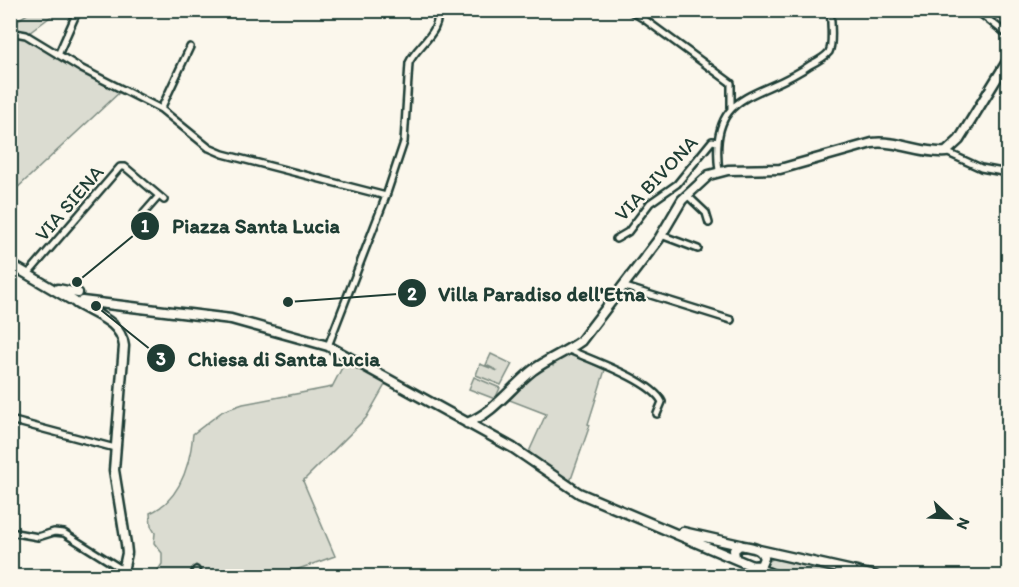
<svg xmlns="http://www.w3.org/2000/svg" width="1019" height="587" viewBox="0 0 1019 587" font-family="Itim,sans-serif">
<rect width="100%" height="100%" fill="#fbf7ec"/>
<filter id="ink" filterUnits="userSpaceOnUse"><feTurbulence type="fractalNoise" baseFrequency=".0167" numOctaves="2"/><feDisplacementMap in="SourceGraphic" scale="12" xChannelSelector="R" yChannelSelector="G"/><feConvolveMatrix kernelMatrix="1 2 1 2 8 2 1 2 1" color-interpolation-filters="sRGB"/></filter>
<g filter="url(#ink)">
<path fill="#dbdcd1" stroke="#7d8c82" stroke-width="1.5" d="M32 11H58L29 33 13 28V23Z
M10 36 26 38 80 72 121 91 14 191 10 187Z
M568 352 605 370 588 424 590 425 570 482 528 454 546 414 507 399 528 377 549 363 553 366 554 361Z
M491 354 512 364 501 385 476 375 480 364 498 371 486 365Z
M346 360 386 383 366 418 303 481 335 556 279 576H208L196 565 190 576H154L162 564V553L154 543 155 533 151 526 150 513C180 500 190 464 193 434L223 411 243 404 332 387Z
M474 377 500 388 495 399 469 389Z
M774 558 855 576H783L767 568V562Z"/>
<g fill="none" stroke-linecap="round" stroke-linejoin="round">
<g stroke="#1f3d34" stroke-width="10">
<path id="street" d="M629 10 644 19 731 83V109
M976 10 1008 35
M10 32 26 35 82 69 161 109 209 148 223 154 386 196
M58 55 78 10
M161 109 190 47
M946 152 981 168 1008 173
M719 171C708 88 762 100 810 65 816 62 825 57 829 52 833 45 831 19 830 10
M687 195 706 213 709 223
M144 213 159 196
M661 235 698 249
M616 239 628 232 650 203 677 184 712 141 718 142
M28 274 120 167H125L164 200
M622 286 731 320
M328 346 386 196 404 142 409 63C416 46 444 31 436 10
M569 350C592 360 652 381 662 402L657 414
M10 420 115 448
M10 532 38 537 54 532 64 533 123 570
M193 576 196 570"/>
</g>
<g stroke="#1f3d34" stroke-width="13">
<path id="secondary" d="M10 264 75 302
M58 289 78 293
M82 301 231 319 328 346 513 448 579 493 752 566 761 565 764 558C762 547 750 548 740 545L734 550 735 557
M76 303C95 315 121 321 124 346L114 470 126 544 127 553 122 576
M467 423C495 412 510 388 533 370 548 359 566 352 581 341L659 239 682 200 709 175 728 170 780 169 872 143C898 140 921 154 946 152L959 140 1008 60
M683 532 740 545
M759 550 875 576
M753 566 776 576"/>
</g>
<use href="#street" stroke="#fbf7ec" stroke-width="5"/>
<use href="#secondary" stroke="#fbf7ec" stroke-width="8"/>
</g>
</g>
<g text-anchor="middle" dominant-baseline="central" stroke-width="4.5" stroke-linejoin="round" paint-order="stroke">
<g font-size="20" fill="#1f3d34" stroke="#fbf7ec">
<text transform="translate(656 178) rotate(-46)">VIA BIVONA</text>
<text transform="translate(69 203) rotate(-49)">VIA SIENA</text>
</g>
</g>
<path fill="none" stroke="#1f3d34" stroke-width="2" d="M77 282L145 226M288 302L412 293M96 306L161 358"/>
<g fill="#1f3d34" stroke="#fbf7ec" stroke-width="2">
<circle cx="77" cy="282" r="6"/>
<circle cx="288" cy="302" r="6"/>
<circle cx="96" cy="306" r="6"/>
<circle cx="145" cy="226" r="15"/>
<circle cx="412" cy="293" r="15"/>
<circle cx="161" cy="358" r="15"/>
</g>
<g font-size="18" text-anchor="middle" font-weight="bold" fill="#fff">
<text x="145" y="232">1</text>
<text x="412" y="300">2</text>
<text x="161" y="365">3</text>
</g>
<g font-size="21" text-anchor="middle" font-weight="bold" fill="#1f3d34" stroke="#fbf7ec" stroke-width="4.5" stroke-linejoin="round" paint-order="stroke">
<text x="256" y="233">Piazza Santa Lucia</text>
<text x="542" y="301">Villa Paradiso dell'Etna</text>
<text x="284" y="366">Chiesa di Santa Lucia</text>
</g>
<rect width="1019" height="587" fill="none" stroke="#fbf7ec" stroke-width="36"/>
<rect x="18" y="18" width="983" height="551" fill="none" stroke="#1f3d34" stroke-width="2" filter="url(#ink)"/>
<g transform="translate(950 518) rotate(113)" stroke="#fbf7ec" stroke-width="4.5" paint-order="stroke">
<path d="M0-4.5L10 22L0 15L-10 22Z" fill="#1f3d34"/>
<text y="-9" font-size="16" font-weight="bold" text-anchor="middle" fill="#1f3d34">N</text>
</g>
</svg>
